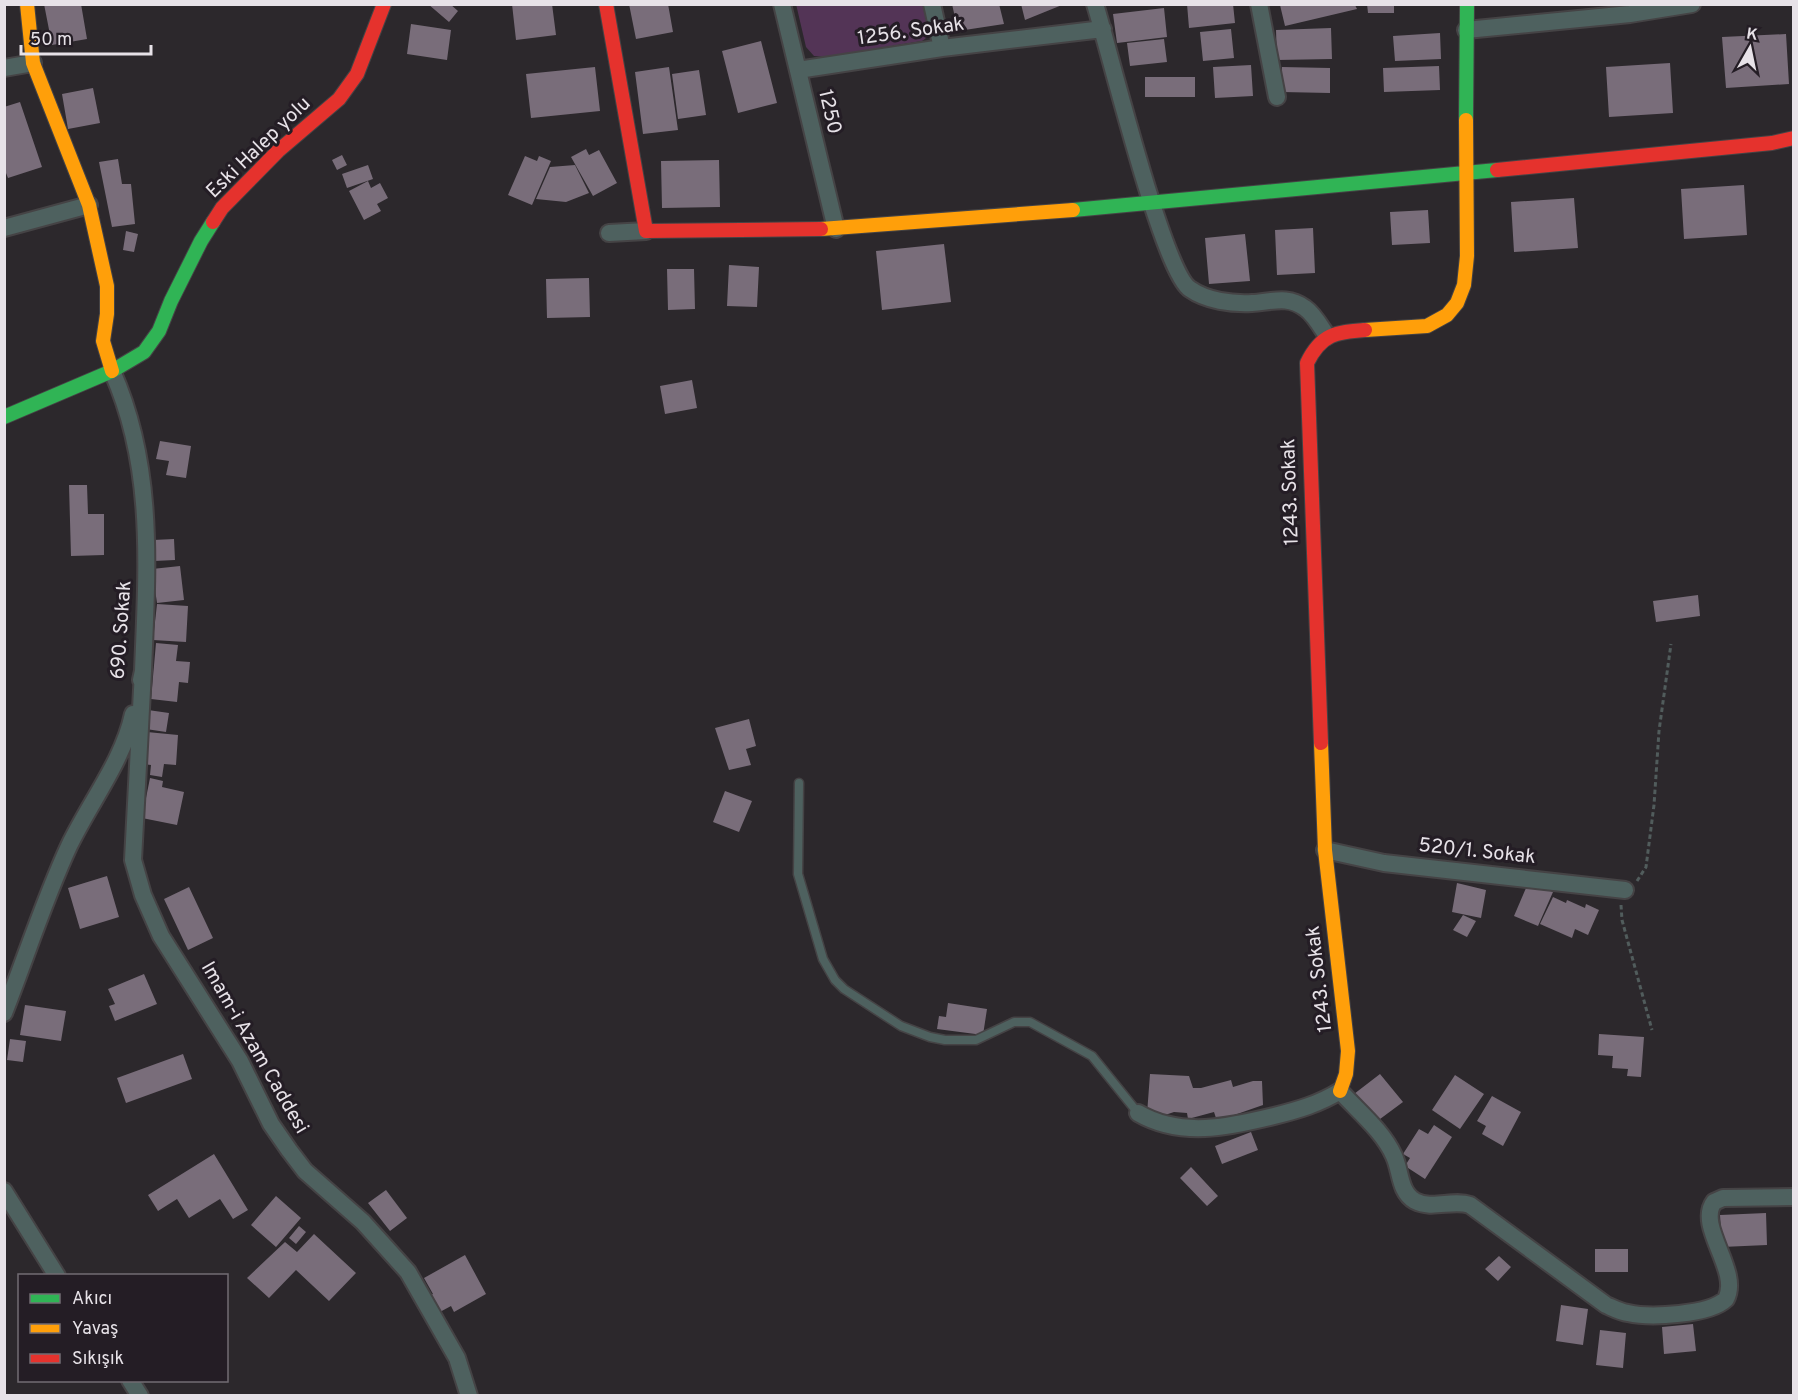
<svg xmlns="http://www.w3.org/2000/svg" width="1798" height="1400" viewBox="0 0 1798 1400" font-family="Overpass,sans-serif">
<rect width="100%" height="100%" fill="#2c282c"/>
<path fill="#533456" d="M796 4 924 5C928 17 936 33 922 41L825 57 814 56 806 47Z"/>
<path fill="#796d7a" d="M44 4H81L87 39 52 45Z
M428 4H450L458 11 449 22Z
M512 4H552L556 35 516 40Z
M629 4H668L673 32 636 39Z
M952 4H999L1004 24 958 31Z
M1021 4H1062V5L1025 20Z
M1187 4H1233L1235 23 1189 28Z
M1367 4H1394V13H1368Z
M1280 5H1355L1357 9 1285 26Z
M1164 8 1167 37 1117 43 1113 14Z
M411 24 451 30 447 60 407 54Z
M1331 28 1332 59 1277 60 1276 30Z
M1231 29 1234 58 1203 61 1200 32Z
M1440 33 1441 59 1395 61 1393 36Z
M1786 34 1789 84 1726 88 1722 37Z
M1164 39 1167 62 1130 66 1127 43Z
M761 41 777 103 738 113 722 51Z
M1670 63 1673 113 1609 117 1606 67Z
M1251 65 1253 96 1215 98 1213 67Z
M1439 66 1440 90 1384 92 1383 68Z
M595 67 600 111 531 118 526 74Z
M669 67 678 130 643 134 635 72Z
M1282 67 1330 68V93L1282 92Z
M699 70 706 115 678 119 672 74Z
M1145 77H1195V97H1145Z
M93 88 100 123 68 129 62 94Z
M20 102 42 167 8 178 4 168V107Z
M586 149 589 155 599 150 617 183 593 196 571 157Z
M342 155 347 165 337 170 332 160Z
M525 156 537 161 539 156 551 161 532 205 508 195Z
M118 159 122 184H131L135 224 112 227 99 162Z
M719 160 720 207 662 208 661 161Z
M368 165 373 179 347 188 342 174Z
M575 165 589 193 566 202 536 199 550 167Z
M368 181 371 188 380 183 388 198 377 204 381 211 364 220 349 191Z
M1744 185 1747 235 1684 239 1681 189Z
M1574 198 1578 248 1514 252 1511 202Z
M1428 210 1430 243 1392 245 1390 212Z
M1313 228 1315 273 1277 275 1275 230Z
M126 231 138 234 134 252 123 250Z
M1245 234 1250 281 1209 284 1205 238Z
M944 244 951 302 882 310 876 251Z
M729 265 759 267 757 307 727 306Z
M667 269H694L695 309 668 310Z
M589 278 590 317 547 318 546 279Z
M692 380 697 408 665 414 660 386Z
M160 441 191 446 186 478 166 475 169 461 156 459Z
M69 485H87L88 514H104V555L71 556Z
M174 539 175 560 154 561 153 540Z
M180 566 184 600 157 603 152 569Z
M1698 595 1700 616 1656 622 1653 601Z
M157 604 188 606 186 642 153 640Z
M156 643 178 645 176 661 190 662 188 683 179 682 177 702 151 699Z
M148 710 169 713 166 732 146 729Z
M749 719 756 746 746 749 751 765 729 770 715 728Z
M147 732 178 735 176 765 164 764 162 777 150 775 151 765 143 764Z
M150 778 163 781 162 787 184 792 177 825 142 818Z
M725 791 752 801 739 832 713 822Z
M107 876 119 917 80 929 68 888Z
M1529 881 1553 892 1538 926 1514 916Z
M1457 883 1486 890 1481 918 1452 912Z
M189 887 213 938 188 950 164 899Z
M1553 897 1566 903 1567 900 1585 908 1586 904 1599 910 1588 935 1575 929 1572 938 1540 924Z
M1463 915 1476 921 1467 937 1453 930Z
M144 974 157 1004 115 1021 109 1006 115 1004 108 989Z
M948 1003 987 1009 983 1035 937 1029 939 1016 946 1017Z
M25 1005 66 1011 61 1041 20 1035Z
M1599 1034 1644 1037 1641 1077 1627 1076 1628 1069 1612 1068 1613 1056 1598 1055Z
M10 1039 26 1041 23 1062 7 1060Z
M183 1054 192 1079 126 1103 117 1078Z
M1150 1074 1189 1076 1193 1088H1201L1231 1080 1233 1087 1253 1081H1262L1263 1105 1217 1121 1214 1112 1188 1119 1187 1113 1174 1112 1162 1116 1147 1114Z
M1380 1074 1403 1102 1376 1122 1354 1094Z
M1455 1075 1484 1094 1460 1129 1432 1110Z
M1492 1096 1521 1112 1503 1146 1482 1134 1486 1126 1477 1121Z
M1434 1125 1452 1137 1425 1179 1405 1166 1410 1158 1403 1154 1419 1129 1428 1134Z
M1251 1132 1258 1150 1222 1164 1215 1146Z
M214 1154 248 1210 233 1219 220 1199 189 1218 177 1199 158 1211 148 1195Z
M1191 1167 1218 1196 1207 1206 1180 1178Z
M386 1190 407 1218 390 1231 368 1203Z
M276 1196 301 1218 276 1247 251 1225Z
M1766 1213 1767 1245 1722 1247 1720 1215Z
M299 1226 306 1232 296 1244 289 1238Z
M314 1234 356 1273 329 1301 296 1270 269 1298 247 1278 285 1242 297 1252Z
M1595 1249H1628V1272H1595Z
M465 1255 486 1294 454 1312 451 1306 438 1313 428 1296 433 1294 424 1278Z
M1499 1256 1511 1267 1498 1281 1485 1269Z
M1561 1305 1588 1309 1583 1345 1556 1341Z
M1693 1324 1696 1351 1664 1354 1662 1327Z
M1600 1330 1626 1333 1623 1368 1596 1365Z"/>
<g fill="none" stroke-linecap="round" stroke-linejoin="round">
<g stroke="#454345" stroke-width="11">
<path id="lane" d="M799 783 798 874 823 959 835 980 844 989 901 1026 930 1037 945 1040H976L1014 1022H1030L1092 1056 1138 1113"/>
</g>
<g stroke="#454345" stroke-width="20">
<path id="street" d="M782 4 836 229
M932 4 942 48
M1095 4C1109 49 1163 272 1190 289 1207 301 1232 304 1252 303 1271 302 1288 295 1305 308 1314 314 1321 327 1327 336
M1259 4 1277 97
M1466 30 1630 14 1692 4
M4 68 33 63
M798 70 942 48 1103 29
M4 228 89 205
M609 233 646 231
M112 371C155 467 147 568 143 671L141 680
M143 671 133 860 143 895 161 936 240 1061 271 1124 289 1150 305 1171 363 1222 408 1272 457 1358 469 1396
M1325 850 1384 863 1625 890
M4 1013C26 957 44 900 69 846 90 802 123 761 133 714
M1138 1113C1181 1138 1229 1127 1274 1116 1298 1110 1319 1104 1340 1091 1358 1111 1383 1131 1394 1156 1401 1171 1399 1192 1415 1201 1432 1210 1453 1199 1470 1205L1606 1305C1613 1308 1620 1312 1628 1313 1650 1318 1710 1315 1726 1299 1741 1271 1696 1226 1714 1202L1723 1198 1794 1197
M4 1191 57 1276
M130 1380 140 1396"/>
</g>
<g stroke="#454345" stroke-width="16">
<path id="fast" d="M1466 120 1467 4
M1073 210 1497 170
M4 417 112 371 144 352 159 331 171 301 201 241 213 222"/>
</g>
<g stroke="#454345" stroke-width="16">
<path id="slow" d="M27 4 33 63 89 205 107 286V314L103 341 112 371
M821 229 1073 210
M1365 330 1427 326 1447 315 1457 303 1464 285 1467 256 1466 120
M1321 743 1325 850 1348 1051 1346 1074 1340 1091"/>
</g>
<g stroke="#454345" stroke-width="16">
<path id="jam" d="M606 4 646 231 821 229
M1497 170 1772 143 1794 138
M213 222 222 208 278 151 339 99 357 74 384 4
M1321 743 1307 363C1321 334 1336 332 1365 330"/>
</g>
<path stroke="#515c5c" stroke-width="3" stroke-dasharray="4.5 3" stroke-linecap="butt" d="M1637 881 1646 867 1654 805 1659 731 1671 644
M1621 905 1622 920 1652 1030"/>
<use href="#lane" stroke="#4e615f" stroke-width="8"/>
<use href="#street" stroke="#4e615f" stroke-width="16"/>
<use href="#fast" stroke="#30b455" stroke-width="14"/>
<use href="#slow" stroke="#ff9f0a" stroke-width="14"/>
<use href="#jam" stroke="#e5322d" stroke-width="14"/>
</g>
<g text-anchor="middle" dominant-baseline="central" stroke-width="6" stroke-linejoin="round" paint-order="stroke">
<g font-size="20" fill="#e7e2e8" stroke="#241d25">
<text transform="translate(911 32) rotate(-8)">1256. Sokak</text>
<text transform="translate(829 112) rotate(77)">1250</text>
<text transform="translate(259 148) rotate(-44)">Eski Halep yolu</text>
<text transform="translate(1291 492) rotate(-92)">1243. Sokak</text>
<text transform="translate(122 630) rotate(-86)">690. Sokak</text>
<text transform="translate(1477 852) rotate(6)">520/1. Sokak</text>
<text transform="translate(1320 979) rotate(-97)">1243. Sokak</text>
<text transform="translate(254 1048) rotate(60)">Imam-i Azam Caddesi</text>
</g>
</g>
<rect width="1798" height="1400" fill="none" stroke="#e7e2e8" stroke-width="12"/>
<rect x="18" y="1274" width="210" height="108" fill="#241d25" stroke="#726c73" stroke-width="1.5"/>
<rect x="30" y="1294" width="30" height="9" fill="#30b455" stroke="#726c73" stroke-width="1.5"/>
<text x="72" y="1304" font-size="18" fill="#e7e2e8">Akıcı</text>
<rect x="30" y="1324" width="30" height="9" fill="#ff9f0a" stroke="#726c73" stroke-width="1.5"/>
<text x="72" y="1334" font-size="18" fill="#e7e2e8">Yavaş</text>
<rect x="30" y="1354" width="30" height="9" fill="#e5322d" stroke="#726c73" stroke-width="1.5"/>
<text x="72" y="1364" font-size="18" fill="#e7e2e8">Sıkışık</text>
<g transform="translate(1750 48) rotate(9)" stroke="#241d25" stroke-width="4.5" paint-order="stroke">
<path d="M0-4.5L10 22L0 15L-10 22Z" fill="#e7e2e8"/>
<text y="-9" font-size="16" font-weight="bold" text-anchor="middle" fill="#e7e2e8">K</text>
</g>
<path d="M21 45v9h130v-9" fill="none" stroke="#e7e2e8" stroke-width="3"/>
<text x="30" y="45" font-size="18" fill="#e7e2e8" stroke="#241d25" stroke-width="4.5" paint-order="stroke">50 m</text>
</svg>
